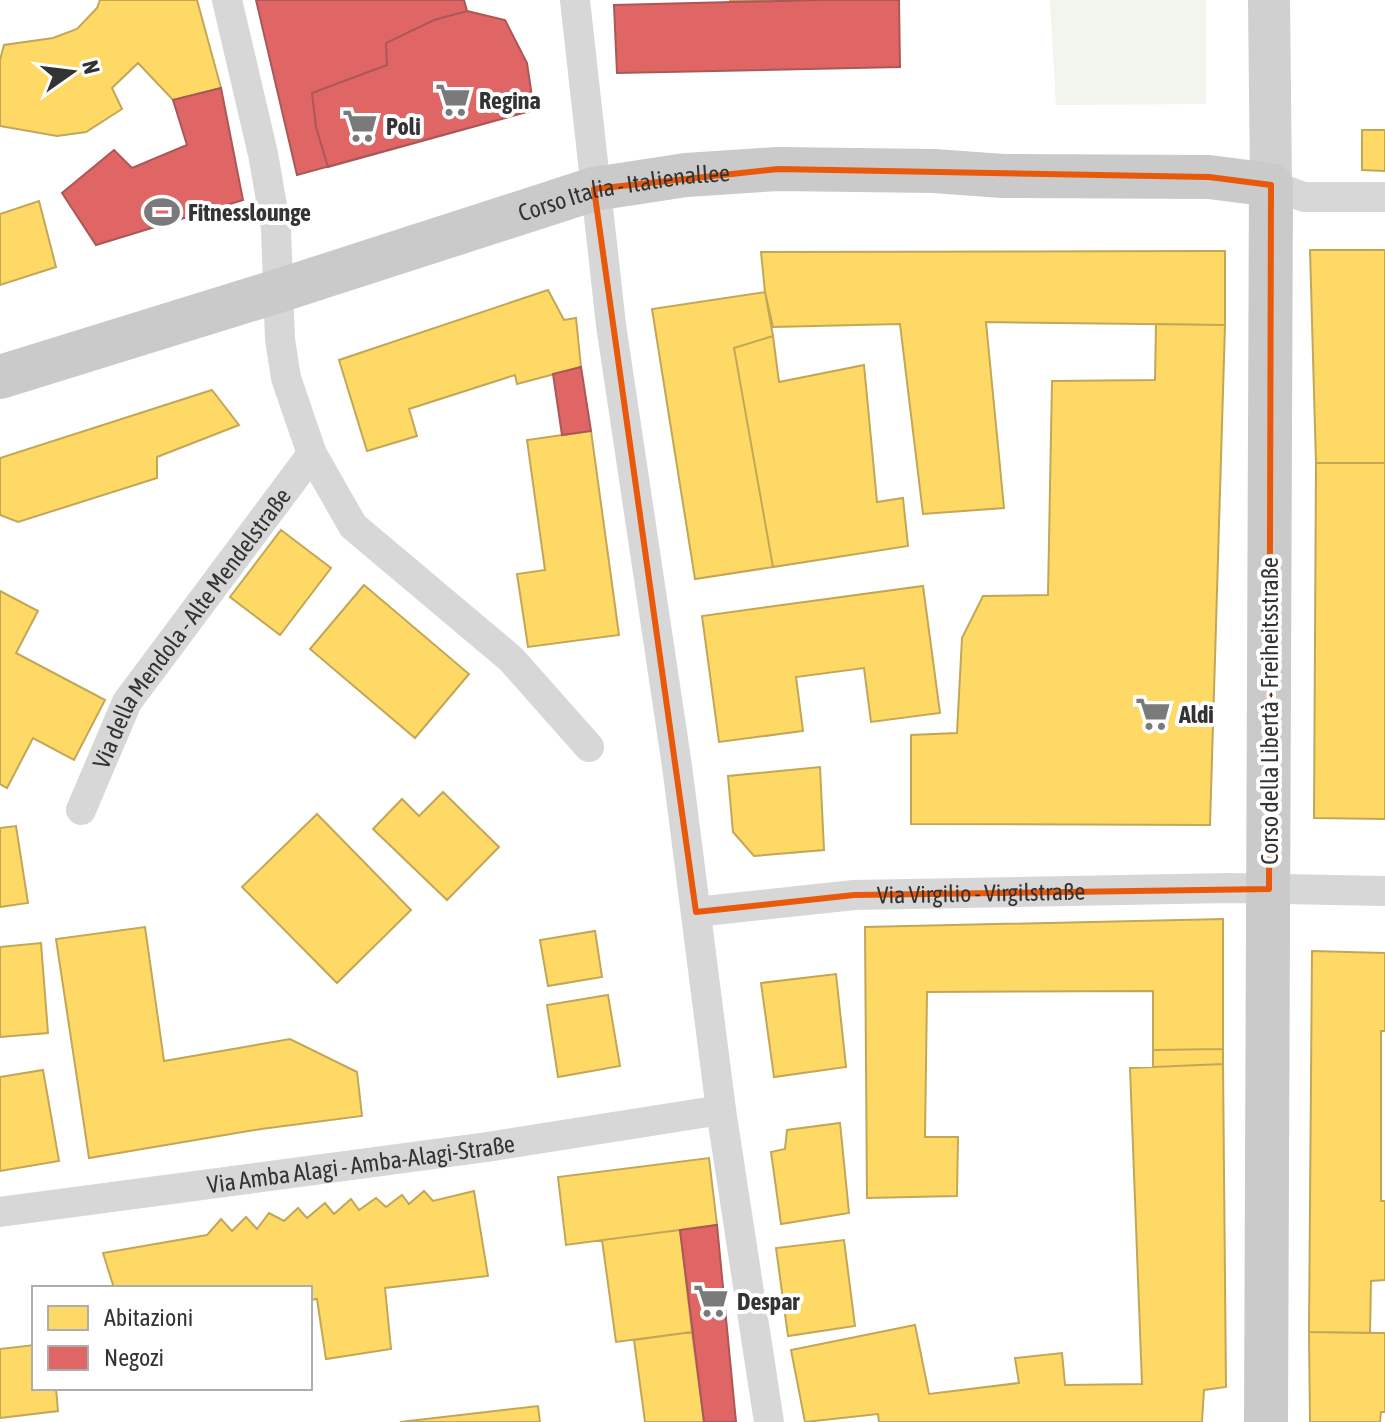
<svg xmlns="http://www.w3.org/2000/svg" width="1385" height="1422" viewBox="0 0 1385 1422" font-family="'Asap Condensed',sans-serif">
<rect width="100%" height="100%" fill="#fff"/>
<path fill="#f1f5ed" d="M1050 0H1206V104L1056 105Z"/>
<path fill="#ffd966" stroke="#c2a757" stroke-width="2" d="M100 0H197L221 88 173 100 138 63 112 88 122 109 86 132 57 136 0 126V60L4 45 53 38 77 29 97 8Z
M730 0H819V2L730 3Z
M1362 130H1385V171L1362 170Z
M39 201 56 267 0 285V214Z
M1310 250H1385V463H1316Z
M1208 251H1225V325L986 322 1004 508 923 514 900 324 773 327 765 292 761 252Z
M548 290 564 320 576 318 581 367 517 384 515 375 409 409 417 436 367 451 339 360Z
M765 292 773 336 734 348 773 567 695 579 652 309Z
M1156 324 1225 325 1210 825 911 824V735L957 733 962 638 983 596 1048 595 1052 381 1155 380Z
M773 336 779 382 864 365 877 502 903 498 908 546 773 567 734 348Z
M212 390 239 425 157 457V478L18 522 0 515V458Z
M591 431 619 635 528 647 517 574 545 570 527 440Z
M1316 463H1385V819L1314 818Z
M281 530 331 568 280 635 230 597Z
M364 585 469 674 415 738 310 649Z
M923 586 940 713 871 722 864 668 796 677 803 731 719 742 702 616Z
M0 591 38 611 16 653 105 700 74 760 33 738 7 788 0 784Z
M820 767 824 850 754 856 733 832 728 776Z
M443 792 499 847 447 900 373 829 402 799 419 816Z
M317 814 411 910 337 983 242 887Z
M16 826 28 903 0 907V828Z
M1223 919V1049L1153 1050V991L927 992 925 1137H958L957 1196 867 1198 865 927Z
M145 927 164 1061 290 1039 357 1072 362 1116 261 1129 89 1158 56 939Z
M595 931 602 977 548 986 540 940Z
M41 943 48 1033 0 1037V947Z
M1312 951 1385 953V1031H1381V1201H1385V1280L1371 1281 1370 1333 1309 1332Z
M836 974 846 1067 774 1077 761 983Z
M608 995 620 1066 558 1077 547 1005Z
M1223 1049V1064L1153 1067V1050Z
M1223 1064 1226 1387 1204 1390 1202 1422H879L878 1414 805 1422 791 1350 915 1325 929 1394 1019 1383 1015 1358 1062 1353 1065 1385 1142 1384 1130 1068Z
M43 1070 59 1161 0 1171V1077Z
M840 1123 849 1213 781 1224 771 1152 785 1149 787 1130Z
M709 1158 717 1225 566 1245 558 1177Z
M424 1191 433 1201 474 1191 488 1276 385 1288 391 1349 326 1359 317 1299 310 1300V1288H114L103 1253 207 1235 221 1219 232 1231 246 1217 257 1229 269 1213 284 1221 298 1208 307 1218 325 1203 334 1214 351 1199 359 1210 376 1198 386 1207 402 1195 409 1204Z
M680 1230 692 1332 616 1342 602 1240Z
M844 1240 855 1326 788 1336 776 1248Z
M692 1332 704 1422H645L634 1340Z
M1309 1332 1385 1333V1412H1381L1380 1422H1310Z
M34 1345V1388H56L58 1411 0 1418V1349Z
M538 1406 540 1422H400Z"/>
<path fill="#e06666" stroke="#ac5757" stroke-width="2" d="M256 0H464L467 11 505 20 527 63 534 110 297 175Z
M819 0H899L900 67 617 73 614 5Z
M467 11 505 20 527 63 534 110 328 167 316 127 312 93 387 65 386 43 434 20Z
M221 88 243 200 96 245 62 193 114 150 132 168 187 145 173 100Z
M581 367 591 431 562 435 553 374Z
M717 1225 736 1422H704L680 1230Z"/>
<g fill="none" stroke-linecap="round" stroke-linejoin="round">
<g stroke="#d7d7d7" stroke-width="30">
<path d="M227 0 263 154 276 228 280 339 286 378 312 454 353 526 511 659 589 747"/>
<path d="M575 0 611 325 677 766 721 1110 769 1422"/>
<path d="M1271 185 1304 197H1385"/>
<path id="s1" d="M81 810 127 702 312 454"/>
<path id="s2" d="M696 912 854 895 1228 888 1385 891"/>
<path id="s3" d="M0 1212 487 1147 721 1110"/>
</g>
<path stroke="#d0d0d0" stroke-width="42" d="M1269 0 1271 185"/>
<path stroke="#cacaca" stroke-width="44" id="s4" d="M0 377 278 291 594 189 686 175 778 169 934 171 1003 176 1209 177 1271 185 1266 1422"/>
</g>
<path fill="none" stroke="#e8590c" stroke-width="6" stroke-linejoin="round" d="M778 169 1209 177 1271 185 1269 889 854 895 696 912 594 189Z"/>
<defs>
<g id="supermarket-bare" transform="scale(2.76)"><path d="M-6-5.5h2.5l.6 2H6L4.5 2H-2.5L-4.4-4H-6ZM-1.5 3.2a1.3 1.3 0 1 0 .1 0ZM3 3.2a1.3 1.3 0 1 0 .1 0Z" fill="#7a7a7a" stroke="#fff" stroke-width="2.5" paint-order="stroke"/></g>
<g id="stadium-bare" transform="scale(2.76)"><path d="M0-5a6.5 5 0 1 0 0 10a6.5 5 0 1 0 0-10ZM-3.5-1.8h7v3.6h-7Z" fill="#7a7a7a" stroke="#fff" stroke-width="2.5" paint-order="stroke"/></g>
</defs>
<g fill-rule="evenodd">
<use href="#supermarket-bare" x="453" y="100"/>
<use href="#supermarket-bare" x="360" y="126"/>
<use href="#stadium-bare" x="162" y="212"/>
<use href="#supermarket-bare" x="1153" y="714"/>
<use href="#supermarket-bare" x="711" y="1301"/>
</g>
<g text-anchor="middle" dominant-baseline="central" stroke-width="8" stroke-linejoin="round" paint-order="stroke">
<g font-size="24" font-weight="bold" fill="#333" stroke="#fff" text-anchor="start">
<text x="479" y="100">Regina</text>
<text x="386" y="126">Poli</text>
<text x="188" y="212">Fitnesslounge</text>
<text x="1179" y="714">Aldi</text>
<text x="737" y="1301">Despar</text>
</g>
<g font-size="24" fill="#333" stroke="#fff">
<text stroke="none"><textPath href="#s4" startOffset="652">Corso Italia - Italienallee</textPath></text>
<text stroke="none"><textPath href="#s1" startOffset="214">Via della Mendola - Alte Mendelstraße</textPath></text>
<text transform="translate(1269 711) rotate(-90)">Corso della Libertà - Freiheitsstraße</text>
<text stroke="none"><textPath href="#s2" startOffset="286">Via Virgilio - Virgilstraße</textPath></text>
<text stroke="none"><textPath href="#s3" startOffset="364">Via Amba Alagi - Amba-Alagi-Straße</textPath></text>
</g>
</g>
<rect x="32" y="1286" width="280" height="104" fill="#ffffff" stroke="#adadad" stroke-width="2"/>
<rect x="48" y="1306" width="40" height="24" fill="#ffd966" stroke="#adadad" stroke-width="2"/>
<text x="104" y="1326" font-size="24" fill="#333333">Abitazioni</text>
<rect x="48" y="1346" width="40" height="24" fill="#e06666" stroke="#adadad" stroke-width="2"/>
<text x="104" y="1366" font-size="24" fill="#333333">Negozi</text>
<g transform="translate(72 72) rotate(76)" stroke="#ffffff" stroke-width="6" paint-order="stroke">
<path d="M0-6L14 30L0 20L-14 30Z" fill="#333333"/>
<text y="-12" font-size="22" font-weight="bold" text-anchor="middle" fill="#333333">N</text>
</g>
</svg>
